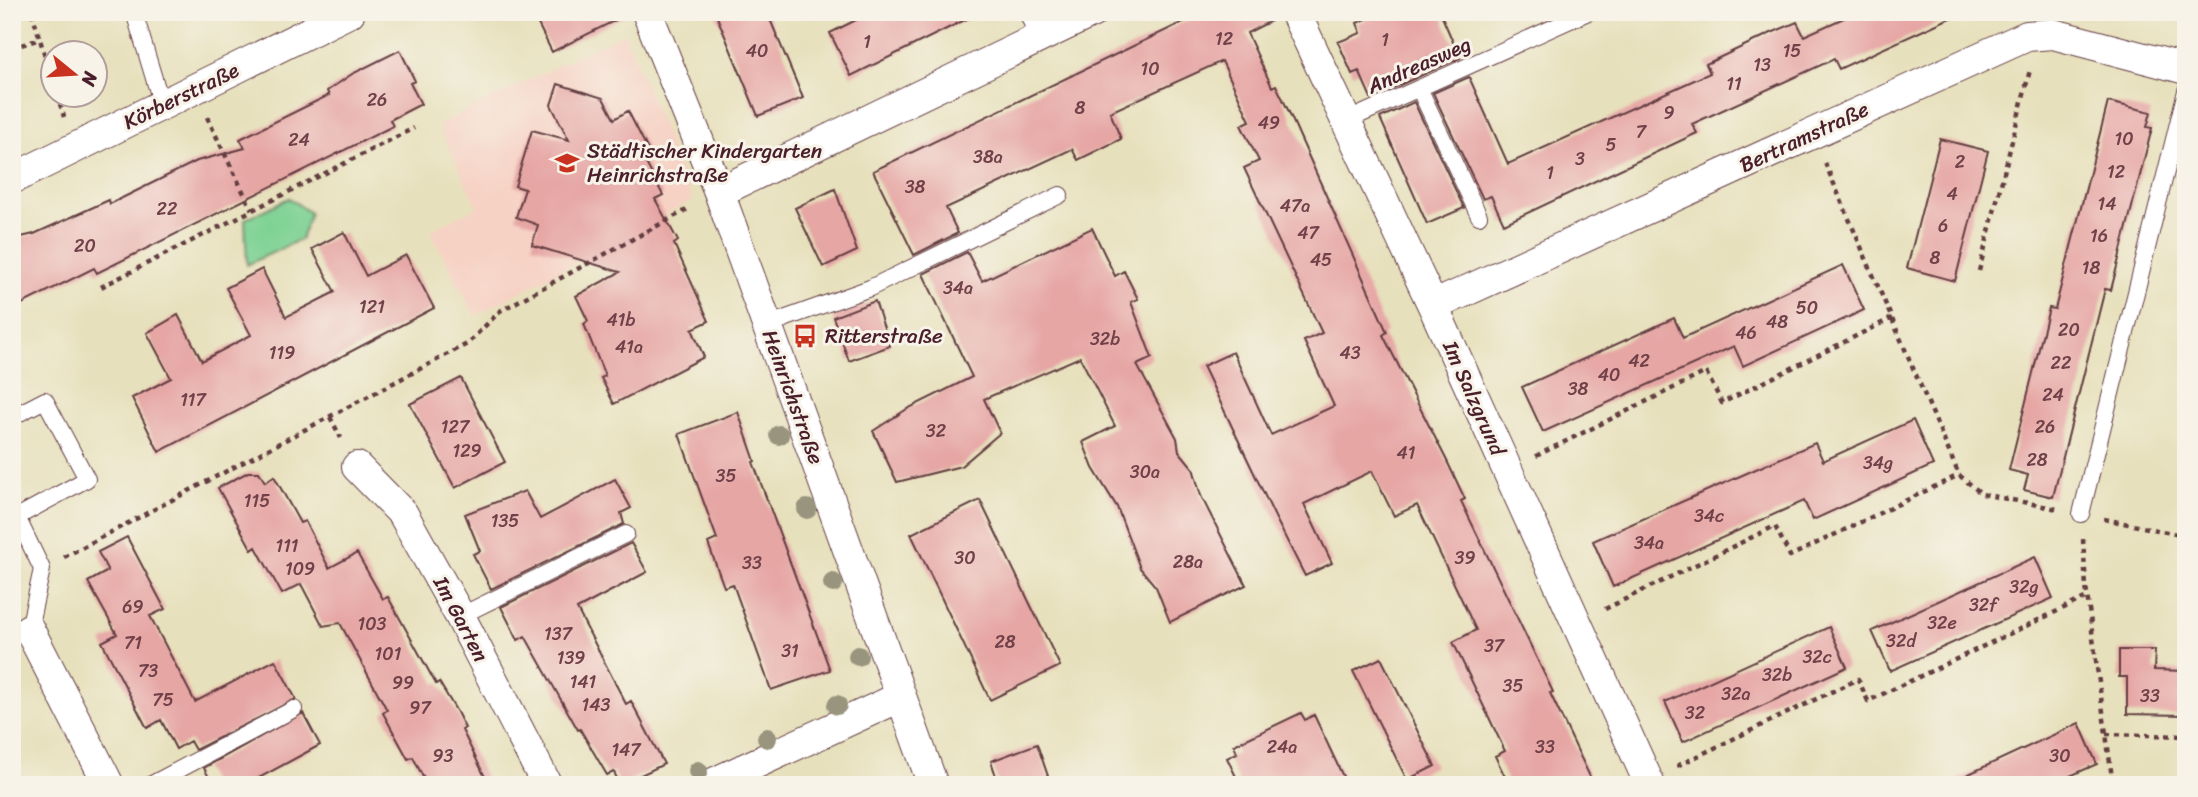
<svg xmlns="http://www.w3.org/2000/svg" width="2198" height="797" viewBox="0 0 2198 797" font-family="Sriracha,sans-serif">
<rect width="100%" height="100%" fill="#f7f3e8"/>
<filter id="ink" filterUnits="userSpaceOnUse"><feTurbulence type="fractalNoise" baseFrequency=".0143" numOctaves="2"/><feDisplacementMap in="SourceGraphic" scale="14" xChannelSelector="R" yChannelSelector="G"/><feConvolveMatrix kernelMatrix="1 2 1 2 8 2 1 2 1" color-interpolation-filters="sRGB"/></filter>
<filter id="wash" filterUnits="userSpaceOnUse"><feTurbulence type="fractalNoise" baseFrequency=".00686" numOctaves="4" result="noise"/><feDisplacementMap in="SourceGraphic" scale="28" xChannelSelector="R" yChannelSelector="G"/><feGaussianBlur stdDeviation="1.57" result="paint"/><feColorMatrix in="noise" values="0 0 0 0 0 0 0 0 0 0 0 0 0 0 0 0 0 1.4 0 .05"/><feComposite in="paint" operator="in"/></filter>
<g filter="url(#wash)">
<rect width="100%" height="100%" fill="#e7e0bc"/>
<path fill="#f6d2c4" d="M624 33 693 200 475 316 430 231 477 207 438 125Z"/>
<path fill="#7fd294" stroke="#647860" stroke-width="2" d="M289 198 310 213 301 239 247 265 245 219Z"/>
<g id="blocks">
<path fill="#e6a6a4" d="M532 12H630V13L552 52Z
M715 12H767L803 98 758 116Z
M872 12H981L851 76 830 33Z
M1204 12H1278L1279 17 1247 33 1272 87 1276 85 1288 110 1387 332 1383 335 1447 461 1465 499 1461 501 1553 692 1550 693 1594 785H1509L1495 756 1505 751 1453 642 1476 630 1417 505 1394 516 1372 471 1304 504 1332 563 1305 576 1275 517 1203 366 1233 352 1271 435 1334 406 1304 341 1322 333 1244 168 1259 161 1241 125 1250 121 1222 61 1110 112 1121 139 1078 160 1072 149 946 208 958 233 914 255 873 171Z
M1382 12H1440L1460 58 1371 98 1359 71 1352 74 1338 42 1361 33 1357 23Z
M1857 12H1963L1839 69 1834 59 1692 124 1697 133 1504 224 1491 196 1483 199 1433 93 1469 77 1508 164 1710 73 1706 64 1769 34 1797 22 1804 36Z
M400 50 415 81 410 83 421 104 390 120 393 126 97 273 94 268 12 309V239L34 234 109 200 110 204 197 161 245 148 240 139 329 95 327 91 352 74Z
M558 84 603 98 614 119 628 111 648 150 641 154 663 195 655 199 678 241 674 244 709 321 692 329 704 357 614 404 601 378 605 376 584 324 588 321 576 296 620 272 532 245 538 225 516 217 525 189 515 186 532 130 569 140 551 105Z
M1414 102 1464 208 1427 224 1380 118Z
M2108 102 2151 112 2147 127 2152 128 2111 290 2105 289 2053 497 2024 490 2028 475 2009 470 2049 308 2055 309Z
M1940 139 1988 151 1955 281 1907 268Z
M835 189 857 251 823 267 795 208Z
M1092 228 1115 276 1124 271 1138 299 1131 302 1152 358 1137 365 1177 438 1179 451 1193 468 1201 496 1246 585 1170 622 1156 587 1140 568 1117 507 1093 468 1083 442 1115 426 1080 357 984 399 1000 433 961 466 897 482 873 431 907 409 972 377 923 274 967 252 982 281Z
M344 232 366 276 406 255 434 308 159 452 132 398 171 378 147 333 178 315 202 361 251 335 226 288 262 269 286 317 335 292 312 249Z
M1843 265 1864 310 1743 366 1734 346 1543 432 1522 387 1674 318 1683 338Z
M875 301 890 346 849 361 833 317Z
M461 378 505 462 455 488 410 404Z
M738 412 755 461 753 462 830 670 771 690 733 584 724 587 708 543 717 539 679 434Z
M1913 420 1933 465 1813 520 1804 501 1613 587 1593 541 1815 443 1823 461Z
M248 472H259L265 482 274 476 300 523 305 521 329 568 357 553 383 599 388 597 436 684 439 682 457 712 465 728 462 730 489 785H427L413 757 408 759 383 713 387 710 340 623 323 626 301 584 282 594 256 547 252 550 218 488Z
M615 479 631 508 621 513 624 524 491 589 473 554 480 551 465 514 525 491 540 519Z
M980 500 1060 666 990 700 911 534Z
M127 537 165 609 150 616 195 702 275 660 296 699 195 750 190 741 176 749 161 720 147 728 102 642 117 634 88 582 108 571 98 552Z
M631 543 647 572 577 609 626 704 631 701 664 764 620 785 614 772 607 775 580 729 578 730 525 636 518 640 501 607Z
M2035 557 2053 598 1890 671 1872 631Z
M1829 627 1847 667 1683 742 1665 702Z
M2119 650H2155L2154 670 2186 671V715L2127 714V677H2119Z
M1381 658 1435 766 1407 780 1353 671Z
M303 713 320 745 246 785H213L204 768Z
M1301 713 1305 720 1314 715 1347 785H1240L1227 758 1237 753 1234 745Z
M2079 723 2097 764 2050 785H1945Z
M1037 744 1051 785H999L991 761Z"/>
</g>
</g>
<g filter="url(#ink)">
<use href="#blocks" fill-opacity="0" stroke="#623c41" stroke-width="2"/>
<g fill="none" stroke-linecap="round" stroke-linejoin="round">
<g stroke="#623c41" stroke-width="18">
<path id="service" d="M134 12 162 105
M1027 12 1038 38
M1419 88 1479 216
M1344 122 1588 12
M767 325 870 288 1060 195
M12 417 45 400 87 479 17 517 42 569 29 629
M2081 514 2186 91
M460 616 626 534
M150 785 294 709"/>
</g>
<g stroke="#623c41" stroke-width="32">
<path id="minor" d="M647 12 719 192 933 785
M1295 12 1433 306 1650 785
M12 179 350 12
M719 192 1093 12
M1433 306 2027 36 2053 34 2186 69
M357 467 403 514 460 616 547 785
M29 629 109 785
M709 785 900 697"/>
</g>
<path stroke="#623c41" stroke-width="4.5" stroke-dasharray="5 5" stroke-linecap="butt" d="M32 12 52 80
M12 48 40 39
M57 94 64 117
M207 117 252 210
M1825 163 1959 475 1982 494 2058 509
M1979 271 2030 70
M101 287 414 128
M330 417 341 438
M1536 456 1706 372 1722 403 1892 318
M2104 519 2186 536
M2083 539 2086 587 2113 785
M64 557 467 344 500 311 690 208
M1605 609 1775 526 1790 556 1959 475
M2106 734 2186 736
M1677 766 1858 679 1868 701 2087 597"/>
<use href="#service" stroke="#fff" stroke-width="16"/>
<use href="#minor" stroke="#fff" stroke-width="30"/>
</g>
<g fill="#99947d">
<circle cx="779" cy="435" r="10"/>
<circle cx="807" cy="509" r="10"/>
<circle cx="833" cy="583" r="10"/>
<circle cx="858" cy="656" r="10"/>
<circle cx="837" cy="705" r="10"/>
<circle cx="767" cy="738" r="10"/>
<circle cx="698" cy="771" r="10"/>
</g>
</g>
<defs>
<g id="school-bare" transform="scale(1.89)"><path d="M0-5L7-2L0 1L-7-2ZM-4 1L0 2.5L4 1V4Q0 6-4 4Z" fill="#c8321e" stroke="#f7f3e8" stroke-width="2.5" paint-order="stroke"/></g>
<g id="bus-bare" transform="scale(1.89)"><path d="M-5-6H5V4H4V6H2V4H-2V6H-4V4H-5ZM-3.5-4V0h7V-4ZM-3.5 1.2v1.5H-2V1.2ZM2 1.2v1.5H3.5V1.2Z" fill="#c8321e" stroke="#f7f3e8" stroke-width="2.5" paint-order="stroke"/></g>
</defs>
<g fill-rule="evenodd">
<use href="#school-bare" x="567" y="163"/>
<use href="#bus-bare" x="805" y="336"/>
</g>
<g text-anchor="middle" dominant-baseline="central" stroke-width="6" stroke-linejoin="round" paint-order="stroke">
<g font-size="18" fill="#714149">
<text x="1224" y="39">12</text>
<text x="1385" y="40">1</text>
<text x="867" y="42">1</text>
<text x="757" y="51">40</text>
<text x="1792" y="51">15</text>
<text x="1762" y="65">13</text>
<text x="1150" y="69">10</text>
<text x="1734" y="84">11</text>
<text x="377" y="100">26</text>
<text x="1080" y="108">8</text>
<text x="1669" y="113">9</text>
<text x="1269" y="123">49</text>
<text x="1641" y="132">7</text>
<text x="2124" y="139">10</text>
<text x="299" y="140">24</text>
<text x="1611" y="145">5</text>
<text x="988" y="157">38a</text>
<text x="1580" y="159">3</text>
<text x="1960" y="162">2</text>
<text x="2116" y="172">12</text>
<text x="1550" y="173">1</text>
<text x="915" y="187">38</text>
<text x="1952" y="194">4</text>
<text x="2107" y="204">14</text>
<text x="1295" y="206">47a</text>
<text x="167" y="209">22</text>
<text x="1943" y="226">6</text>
<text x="1308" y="233">47</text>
<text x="2099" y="236">16</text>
<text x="85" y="246">20</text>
<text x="1935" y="258">8</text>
<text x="1321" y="260">45</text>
<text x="2091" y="268">18</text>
<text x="958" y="288">34a</text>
<text x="372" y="307">121</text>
<text x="1807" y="308">50</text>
<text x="621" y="320">41b</text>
<text x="1777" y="322">48</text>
<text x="2069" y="330">20</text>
<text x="1746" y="333">46</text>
<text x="1105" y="339">32b</text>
<text x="629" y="347">41a</text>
<text x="282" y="353">119</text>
<text x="1350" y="353">43</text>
<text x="1639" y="361">42</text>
<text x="2061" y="363">22</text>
<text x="1609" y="375">40</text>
<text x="1578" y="389">38</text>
<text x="2053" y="395">24</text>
<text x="193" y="400">117</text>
<text x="455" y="427">127</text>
<text x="2045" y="427">26</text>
<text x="936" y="431">32</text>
<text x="467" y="451">129</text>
<text x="1406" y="453">41</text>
<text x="2037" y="460">28</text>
<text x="1878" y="463">34g</text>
<text x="1145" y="472">30a</text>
<text x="726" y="476">35</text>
<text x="257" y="501">115</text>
<text x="1709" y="516">34c</text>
<text x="505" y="521">135</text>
<text x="1649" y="543">34a</text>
<text x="287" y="546">111</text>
<text x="965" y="558">30</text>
<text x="1465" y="558">39</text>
<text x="1188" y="562">28a</text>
<text x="752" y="563">33</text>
<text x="300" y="569">109</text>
<text x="2024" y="587">32g</text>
<text x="1983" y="605">32f</text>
<text x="133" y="607">69</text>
<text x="1942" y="623">32e</text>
<text x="372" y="624">103</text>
<text x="558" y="634">137</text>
<text x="1901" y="641">32d</text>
<text x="1005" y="642">28</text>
<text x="133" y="643">71</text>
<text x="1494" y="646">37</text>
<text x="790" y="651">31</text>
<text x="388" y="654">101</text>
<text x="1817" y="657">32c</text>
<text x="571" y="658">139</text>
<text x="148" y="671">73</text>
<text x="1777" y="675">32b</text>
<text x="583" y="682">141</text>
<text x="403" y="683">99</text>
<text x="1513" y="686">35</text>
<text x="1736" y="694">32a</text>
<text x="2150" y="696">33</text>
<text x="163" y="700">75</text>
<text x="596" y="705">143</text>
<text x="420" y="708">97</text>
<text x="1695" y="713">32</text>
<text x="1282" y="747">24a</text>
<text x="1545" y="747">33</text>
<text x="626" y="750">147</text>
<text x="443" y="756">93</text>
<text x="2060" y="756">30</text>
</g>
<g font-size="21" fill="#4a1f2b" stroke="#f7f3e8">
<text transform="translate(1419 65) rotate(-24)">Andreasweg</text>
<text transform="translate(181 96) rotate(-26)">Körberstraße</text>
<text transform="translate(1804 137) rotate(-25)">Bertramstraße</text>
<text transform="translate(793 397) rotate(70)">Heinrichstraße</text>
<text transform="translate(1474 398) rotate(66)">Im Salzgrund</text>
<text transform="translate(461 619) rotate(62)">Im Garten</text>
</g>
<g font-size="21" fill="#4a1f2b" stroke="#f7f3e8" text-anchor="start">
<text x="587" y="151">Städtischer Kindergarten<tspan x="587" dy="24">Heinrichstraße</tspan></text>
<text x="825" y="336">Ritterstraße</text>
</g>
</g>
<rect width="2198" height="797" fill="none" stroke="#f7f3e8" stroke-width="42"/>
<g transform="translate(74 74) rotate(108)"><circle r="33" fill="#f7f3e8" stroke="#b29e9c" stroke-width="2"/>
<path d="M0-5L12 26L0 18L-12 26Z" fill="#c8321e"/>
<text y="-10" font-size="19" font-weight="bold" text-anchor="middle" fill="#4a1f2b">N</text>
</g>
</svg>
